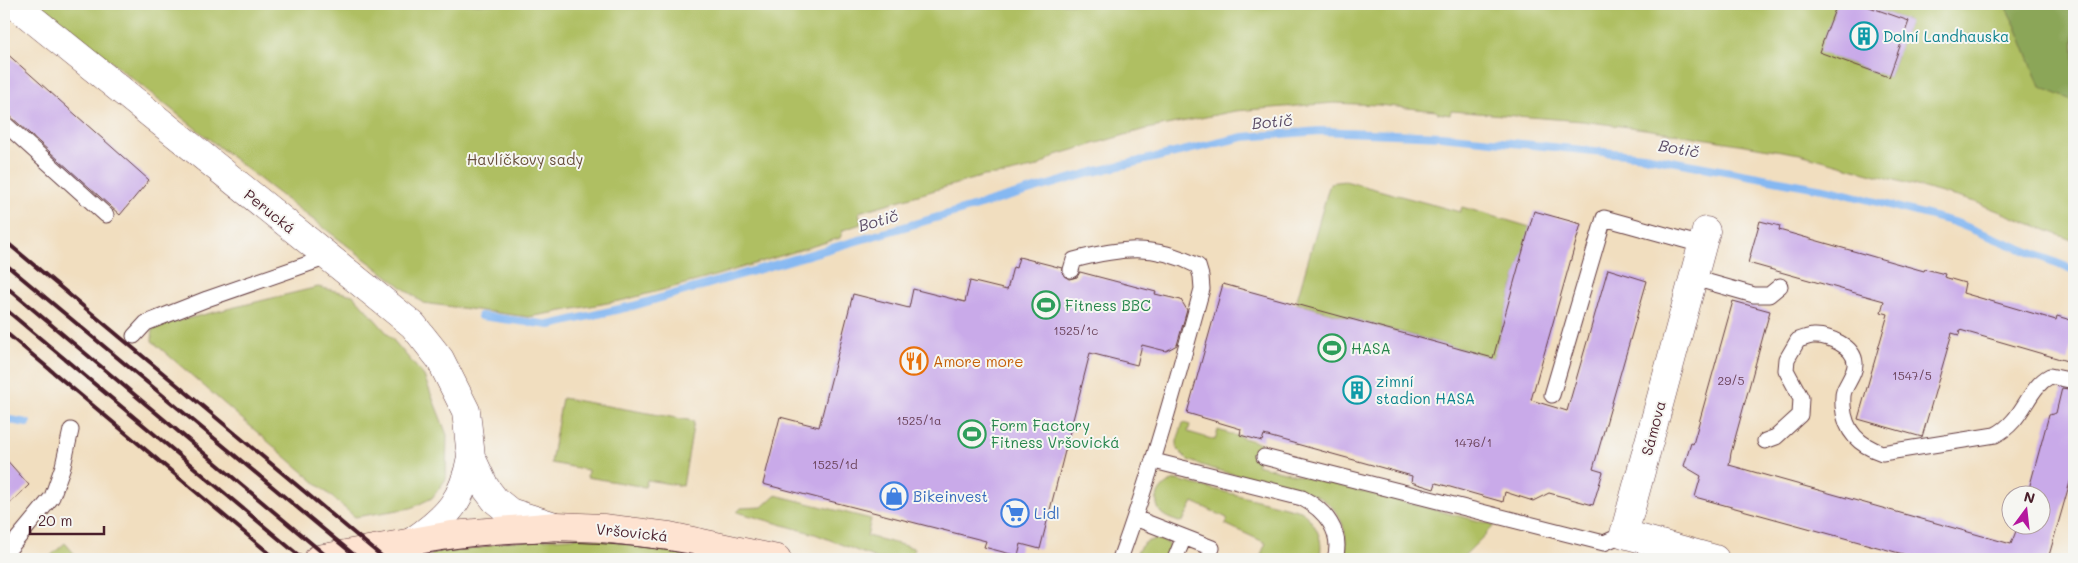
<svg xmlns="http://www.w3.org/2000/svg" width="2078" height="563" viewBox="0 0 2078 563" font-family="Mali,sans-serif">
<rect width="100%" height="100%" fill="#f6f6f2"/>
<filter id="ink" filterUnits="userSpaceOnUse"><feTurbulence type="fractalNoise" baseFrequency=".02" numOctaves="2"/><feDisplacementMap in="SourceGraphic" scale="10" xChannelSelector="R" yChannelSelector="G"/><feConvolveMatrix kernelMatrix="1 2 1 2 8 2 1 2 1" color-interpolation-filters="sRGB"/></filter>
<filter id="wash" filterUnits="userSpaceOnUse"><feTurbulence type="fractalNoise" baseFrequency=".0096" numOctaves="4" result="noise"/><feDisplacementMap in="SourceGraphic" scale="20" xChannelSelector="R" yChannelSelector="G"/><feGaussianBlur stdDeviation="1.12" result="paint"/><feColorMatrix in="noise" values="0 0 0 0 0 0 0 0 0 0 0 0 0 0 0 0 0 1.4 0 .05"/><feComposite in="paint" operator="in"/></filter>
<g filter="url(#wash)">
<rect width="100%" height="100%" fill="#f1debf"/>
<path fill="#afbf62" stroke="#7c6f46" d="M38 4H1837L1820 52 1889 77 1909 21 1861 4H2074V241L1975 202 1800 154 1652 130 1582 121 1451 111 1450 115 1438 113 1436 111 1378 105 1334 103 1235 111 1142 130 1056 155 1037 167 1005 174 984 176 859 212 861 224 843 230 840 238 704 279 624 300 529 317 423 303 266 184Z
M1345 181 1460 212 1462 207 1530 227 1493 358 1296 303 1330 183Z
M318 287 353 295 388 334 424 376 447 435 446 479 432 498 411 508 355 517 152 341 153 327Z
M562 398 694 421 683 486 647 480 645 487 587 477 588 470 551 463Z
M1183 423 1190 425 1188 432 1215 440 1218 430 1262 444 1257 465 1495 525 1461 559H1344C1349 539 1344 517 1328 503 1316 493 1299 490 1285 486 1253 478 1218 473 1188 460L1177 449V441Z
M1177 480 1301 511C1316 523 1325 541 1319 559H1259L1266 543 1225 524 1227 518 1193 502 1183 521 1179 522C1174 520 1166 518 1161 513 1150 498 1162 482 1177 480Z
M775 495 871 519 867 536 914 548 911 559H878L815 534 737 512 741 508 762 507Z
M585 537 736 559H432L429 546Z
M1157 539 1168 543 1170 548 1166 559H1134C1139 547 1143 541 1157 539Z
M65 543 79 559H47Z"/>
<path fill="#8ba658" stroke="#6a6242" d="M2004 4H2074V101L2040 87 2016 27Z"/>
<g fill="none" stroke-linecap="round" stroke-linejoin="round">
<path stroke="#85b8f2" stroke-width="8" d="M481 316 550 325 633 306 1093 172 1243 137 1320 131 1441 136 1644 156 1834 191 1954 222 2074 270
M4 419 27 423"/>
</g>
<g id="blocks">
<path fill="#c9aae9" d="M1837 4H1861L1909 21 1889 77 1819 52Z
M4 51 149 180 120 215 10 116 4 113Z
M1534 211 1581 224 1531 400 1567 411 1608 269 1647 281 1593 469 1603 472 1593 505 1549 493 1533 501 1505 492 1503 502 1436 483 1434 489 1411 482 1412 476 1264 435 1262 441 1240 435 1241 429 1187 413 1223 284 1493 358Z
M1760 221 1780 226 1779 230 1924 271 1925 269 1945 274 1944 277 1965 283 1963 293 2056 320 2057 316 2074 321V337L2067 361 1960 330 1959 335 1952 333 1922 437 1858 419 1888 314 1881 312 1884 301 1748 263Z
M1019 257 1062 268 1064 276 1069 279 1077 277 1080 272 1156 292 1155 294 1181 300 1187 310 1177 345 1166 351 1142 345 1137 365 1090 353 1040 549 1021 544 1018 556 984 547 986 541 763 484 780 417 819 427 853 294 909 308 913 289 965 302 970 281 1007 290 1013 267 1016 268Z
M1733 301 1770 311 1731 453 1729 465 2011 544 2018 526H2040V496H2027L2049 415 2056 413 2062 388 2074 390V468L2048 559H1921L1695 497 1701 476 1684 466 1691 443 1693 444Z
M4 457 29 485 4 509Z"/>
</g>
</g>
<g filter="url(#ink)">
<use href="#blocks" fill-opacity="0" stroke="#633c41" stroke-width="1"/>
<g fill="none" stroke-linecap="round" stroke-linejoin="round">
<g stroke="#633c41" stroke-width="17">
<path id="lane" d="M4 123 106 215
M1071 270 1074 260C1121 248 1153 243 1198 266L1201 276 1202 289C1177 380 1152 471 1120 559
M1694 278 1754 295H1769L1780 286
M134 336 146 323 207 299 328 257
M1552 395 1604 218 1702 245
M1765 441 1776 437 1800 415 1801 398 1786 370 1787 359 1798 340C1803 339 1808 336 1813 336 1828 335 1854 346 1855 363 1856 372 1847 383 1844 391 1842 396 1843 401 1843 406 1845 432 1859 445 1882 453L1995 435C2024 421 2027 388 2050 376L2074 381
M1264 457 1604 543 1624 534
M1154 461 1302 498C1325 510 1343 532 1335 559
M1135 518 1212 548 1207 559
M4 555 52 497 63 466 71 430
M1175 559 1184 537"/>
</g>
<g stroke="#633c41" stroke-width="29">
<path id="street" d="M14 4 413 325 440 359 466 411 471 457 485 487 495 500 510 512 555 526
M1706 231 1624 534 1715 559
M413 541C449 516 463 500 471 457"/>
</g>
<g stroke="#633c41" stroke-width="29">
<path id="secondary" d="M318 559 452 535 557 526 603 528 669 536 777 559"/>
</g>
<use href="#lane" stroke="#fff" stroke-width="15"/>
<use href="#street" stroke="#fff" stroke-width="28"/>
<use href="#secondary" stroke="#fee3d1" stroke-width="28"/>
<path stroke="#4a1f2b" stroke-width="1" d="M396 559C503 536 609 537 716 559
M509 559H596"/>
<path stroke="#4a1f2b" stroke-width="4" d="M4 240 385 559
M4 263 359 559
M4 285 330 559
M4 308 303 559
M4 331 276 559"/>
</g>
</g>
<defs>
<g id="building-ring" transform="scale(1.4375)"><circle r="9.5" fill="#f6f6f2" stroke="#0f9aa8" stroke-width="1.5"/><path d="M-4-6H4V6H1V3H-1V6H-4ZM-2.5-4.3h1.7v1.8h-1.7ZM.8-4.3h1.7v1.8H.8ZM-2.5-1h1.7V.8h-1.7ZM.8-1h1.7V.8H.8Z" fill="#0f9aa8"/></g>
<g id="stadium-ring" transform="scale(1.4375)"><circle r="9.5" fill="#f6f6f2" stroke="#2e9e5b" stroke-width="1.5"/><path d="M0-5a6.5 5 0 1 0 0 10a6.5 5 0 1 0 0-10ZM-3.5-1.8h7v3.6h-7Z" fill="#2e9e5b"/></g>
<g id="restaurant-ring" transform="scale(1.4375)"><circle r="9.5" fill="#f6f6f2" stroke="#e8710a" stroke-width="1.5"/><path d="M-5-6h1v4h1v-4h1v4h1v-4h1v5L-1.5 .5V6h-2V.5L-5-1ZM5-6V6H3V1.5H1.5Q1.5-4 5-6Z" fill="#e8710a"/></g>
<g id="shop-ring" transform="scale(1.4375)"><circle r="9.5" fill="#f6f6f2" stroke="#3f7fe0" stroke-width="1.5"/><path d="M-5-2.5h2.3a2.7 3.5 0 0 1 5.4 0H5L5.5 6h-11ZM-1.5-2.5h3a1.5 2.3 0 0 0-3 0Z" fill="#3f7fe0"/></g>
<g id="supermarket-ring" transform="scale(1.4375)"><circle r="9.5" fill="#f6f6f2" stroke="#3f7fe0" stroke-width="1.5"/><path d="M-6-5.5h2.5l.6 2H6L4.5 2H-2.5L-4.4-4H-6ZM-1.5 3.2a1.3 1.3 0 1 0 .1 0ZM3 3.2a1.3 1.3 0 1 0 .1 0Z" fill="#3f7fe0"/></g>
</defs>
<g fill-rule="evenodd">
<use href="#building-ring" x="1864" y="36"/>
<use href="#stadium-ring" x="1046" y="305"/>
<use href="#stadium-ring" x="1332" y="348"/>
<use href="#restaurant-ring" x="914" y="361"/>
<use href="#building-ring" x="1357" y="390"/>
<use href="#stadium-ring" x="972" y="434"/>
<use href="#shop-ring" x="894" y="496"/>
<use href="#supermarket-ring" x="1015" y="513"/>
</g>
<g text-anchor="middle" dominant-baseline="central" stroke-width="4" stroke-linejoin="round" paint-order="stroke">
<g font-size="12" fill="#6a425a">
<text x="1076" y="330">1525/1c</text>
<text x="1912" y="375">1547/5</text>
<text x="1731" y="380">29/5</text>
<text x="919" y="420">1525/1a</text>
<text x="1473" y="442">1476/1</text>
<text x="835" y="464">1525/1d</text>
</g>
<g font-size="15" fill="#0d838f" stroke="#f6f6f2" text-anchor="start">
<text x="1883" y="36">Dolní Landhauska</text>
<text x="1376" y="381">zimní<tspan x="1376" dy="17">stadion HASA</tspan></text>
</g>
<g font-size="15" fill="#684f3c" stroke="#f6f6f2">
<text x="525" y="159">Havlíčkovy sady</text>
</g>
<g font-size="15" fill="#4a1f2b" stroke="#f6f6f2">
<text transform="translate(270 211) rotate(39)">Perucká</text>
<text transform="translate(1653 428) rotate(-75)">Sámova</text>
<text transform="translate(632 532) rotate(6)">Vršovická</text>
</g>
<g font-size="15" fill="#27864d" stroke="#f6f6f2" text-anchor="start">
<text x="1065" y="305">Fitness BBC</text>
<text x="1351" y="348">HASA</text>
<text x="991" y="425">Form Factory<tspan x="991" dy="17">Fitness Vršovická</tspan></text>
</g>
<g font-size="15" fill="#c56008" stroke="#f6f6f2" text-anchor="start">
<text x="933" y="361">Amore more</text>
</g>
<g font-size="15" fill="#366cbe" stroke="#f6f6f2" text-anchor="start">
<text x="913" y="496">Bikeinvest</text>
<text x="1034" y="513">Lidl</text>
</g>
<g font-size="16" font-style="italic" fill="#5c4d67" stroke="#f6f6f2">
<text transform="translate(1272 121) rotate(-5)">Botič</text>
<text transform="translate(1679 148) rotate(10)">Botič</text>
<text transform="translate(878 220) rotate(-16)">Botič</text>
</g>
</g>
<rect width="2078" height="563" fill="none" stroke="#f6f6f2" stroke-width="20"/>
<g transform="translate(2026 510) rotate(15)"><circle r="24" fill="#f6f6f2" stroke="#b1a0a2"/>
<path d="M0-4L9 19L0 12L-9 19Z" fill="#b5179e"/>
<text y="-8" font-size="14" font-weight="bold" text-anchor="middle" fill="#4a1f2b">N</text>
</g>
<path d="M30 526v8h74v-8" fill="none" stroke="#4a1f2b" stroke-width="2.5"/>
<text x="38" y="526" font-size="15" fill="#4a1f2b" stroke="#f6f6f2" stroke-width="4" paint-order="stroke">20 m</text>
</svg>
